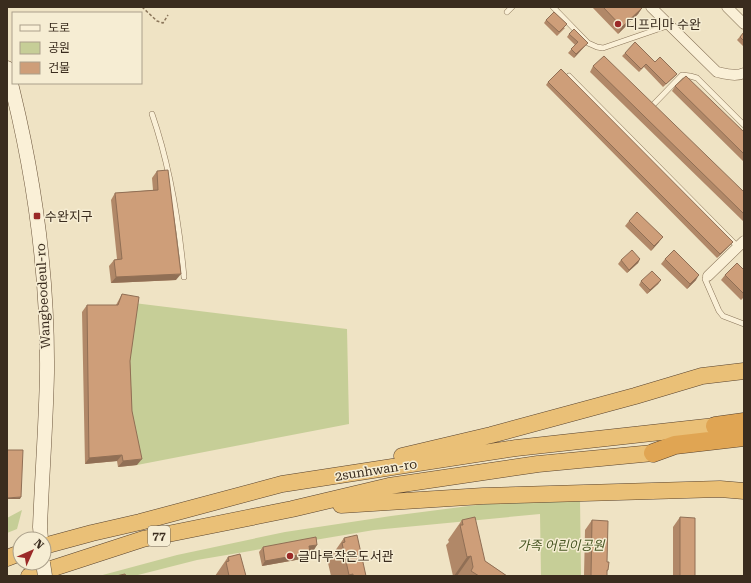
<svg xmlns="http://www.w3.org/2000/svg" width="751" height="583" viewBox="0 0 751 583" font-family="'Roboto Serif','Noto Sans KR',serif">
<rect width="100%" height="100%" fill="#efe3c4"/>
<path fill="#c6ce97" d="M134 303 347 329 349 424 137 465 126 367Z
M580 498 581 576H541L540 514 374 530 197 560 134 576H99L177 555 285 532 391 516 500 502Z
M22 510 17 529 7 533V518Z"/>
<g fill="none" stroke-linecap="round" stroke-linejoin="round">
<g stroke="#8a755a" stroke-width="6">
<path id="service" d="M553 7 588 43 597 47 603 48 670 25
M507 12 512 7
M569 76 738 247
M653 105 682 75 690 76 697 78 744 125
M152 114C170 166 179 222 184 277
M708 276 705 279 719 311 723 316 744 324"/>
</g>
<g stroke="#8a755a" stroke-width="11">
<path id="minor" d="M651 7 717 72C726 74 736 77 744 73
M727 7 744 24
M708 276 744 241"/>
</g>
<g stroke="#6c563d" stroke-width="15">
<path id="secondary" d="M7 68C33 167 48 270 47 373 46 424 42 475 40 527L41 539"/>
</g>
<g stroke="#58422e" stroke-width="17">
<path id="trunk" d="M402 456 491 435 635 396 702 376 744 371
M341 505 483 496 720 489 744 491
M44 546 92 533 140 522 282 484 516 448 715 426
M7 558 20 553
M29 576 143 539 292 509 389 486 538 464 653 453"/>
</g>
<g stroke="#58422e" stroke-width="19">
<path id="motorway" d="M715 426 744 422
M653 453 675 445 744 437"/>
</g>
<path stroke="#8a755a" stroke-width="1.5" stroke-dasharray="3 2" stroke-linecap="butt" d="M142 7 157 21 163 23 168 15"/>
<use href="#service" stroke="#faf0d7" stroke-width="5"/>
<use href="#minor" stroke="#faf0d7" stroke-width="10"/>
<use href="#secondary" stroke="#faf0d7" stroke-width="14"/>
<use href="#trunk" stroke="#eac077" stroke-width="16"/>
<use href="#motorway" stroke="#e0a553" stroke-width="18"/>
<g stroke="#6c563d" stroke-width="15" stroke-linecap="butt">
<path id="secondary-bridge" d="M43 563 45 576"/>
</g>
<use href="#secondary-bridge" stroke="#faf0d7" stroke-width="14"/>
</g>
<path fill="#b18868" d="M592 7H642V8L638 14 618 34Z
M546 20 565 28 557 36 544 23Z
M744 32V47L737 40Z
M569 34 585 46 574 58 568 53 575 45 567 37Z
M625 53 655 62 677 74 674 77 663 87 644 67 639 72 622 56Z
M593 66 744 192V222L590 72Z
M548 82 733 242 717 258 546 85Z
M675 86 744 132V162L672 91Z
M157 171 176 280 111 283 109 266 114 260 117 259 111 200 115 193 153 190 152 178Z
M629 221 659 242 651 251 625 226Z
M640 259 638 263 627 273 618 264 621 260Z
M665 259 696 280 687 289 661 264Z
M744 270V297L741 300 721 280 725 275Z
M661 280 658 284 647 294 639 285 641 281Z
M122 294 130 361 132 411 137 465 118 467 117 461 85 464 82 312 87 305H116Z
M680 517 695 576H673V527Z
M462 520 485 561 507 576H453L446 545 449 542 448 540Z
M592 520 607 562 608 570 607 572V576H584L585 530Z
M344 538 366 576H331L328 563 331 559 330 558Z
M263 547 314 550H310L307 558 262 566 259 552Z
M228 557 246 576H215Z"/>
<path fill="#906f55" d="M642 8 638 14 618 34 622 27Z
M588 43 585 46 574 58 576 54Z
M663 237 659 242 651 251 654 246Z
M733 242 717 258 720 254Z
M640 259 638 263 627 273 629 270Z
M181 274 176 280 111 283 116 277Z
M699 275 696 280 687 289 690 284Z
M661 280 658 284 647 294 650 290Z
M122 455 117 461 85 464 89 458Z
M142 459 137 465 118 467 123 461Z
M21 497 20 499H7V498Z
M317 545 314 550 305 551 309 546Z
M310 553 307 558 262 566 265 561Z
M471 556 457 576H454L467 557Z"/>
<path fill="#ce9e79" stroke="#906f55" d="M603 7H642V8L622 27Z
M554 12 567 24 559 32 546 20Z
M574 29 588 43 576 54 571 49 578 42 569 34Z
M744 32V41L740 37Z
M635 42 655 62 660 57 677 74 666 84 646 64 641 69 625 53Z
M604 56 744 192V214L593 66Z
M561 69 733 242 720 254 548 82Z
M686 76 744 132V154L675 86Z
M168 170 181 274 116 277 114 260 122 259 115 193 158 190 157 171Z
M637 212 663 237 654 246 629 221Z
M632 250 640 259 629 270 621 260Z
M674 250 699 275 690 284 665 259Z
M737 263 744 270V294L725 275Z
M652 271 661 280 650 290 641 281Z
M122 294 139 297 130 361 132 411 142 459 123 461 122 455 89 458 87 305H118Z
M7 450H23L21 497 7 498Z
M475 517 485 561 507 576H479L471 571 473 567 471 556 467 557 460 525H463L462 520Z
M680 517 695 518V576H680Z
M592 520 608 521 607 562H609L608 570H607V576H591Z
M357 535 366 576H353V574L349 575 342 543 345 542 344 538Z
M316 537 317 545 309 546 310 553 265 561 263 547Z
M240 554 246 576H229L226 562 229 561 228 557Z
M125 574 126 576H116Z"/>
<g fill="#9b2a28" stroke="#f6edd3" stroke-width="1.5">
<circle cx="618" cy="24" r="4"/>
<rect x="33" y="212" width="8" height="8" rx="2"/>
<circle cx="290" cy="556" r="4"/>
</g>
<g text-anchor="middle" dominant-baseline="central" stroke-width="3" stroke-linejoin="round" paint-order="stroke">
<rect fill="#f6edd3" stroke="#726654" stroke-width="1" x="148" y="526" width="22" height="20" rx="3"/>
<g font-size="12" font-weight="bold" fill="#3a2c1e">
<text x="159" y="536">77</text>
</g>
<g font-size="13" fill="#3a2c1e" stroke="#f6edd3" text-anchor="start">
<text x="626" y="24">디프리마 수완</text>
<text x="45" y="216">수완지구</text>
<text x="298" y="556">글마루작은도서관</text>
</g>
<g font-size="13" fill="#3a2c1e" stroke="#f6edd3">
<text transform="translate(43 296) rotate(-93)">Wangbeodeul-ro</text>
<text transform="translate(376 470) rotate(-9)">2sunhwan-ro</text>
</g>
<g font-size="13" font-style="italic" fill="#495724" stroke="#f6edd3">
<text x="561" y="545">가족 어린이공원</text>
</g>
</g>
<rect width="751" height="583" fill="none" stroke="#3a2c1e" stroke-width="16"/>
<rect x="12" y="12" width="130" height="72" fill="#f6edd3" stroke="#aba08b"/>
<rect x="20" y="25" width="20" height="6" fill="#faf0d7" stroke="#aba08b"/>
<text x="48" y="32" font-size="12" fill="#3a2c1e">도로</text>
<rect x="20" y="42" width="20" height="12" fill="#c6ce97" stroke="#aba08b"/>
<text x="48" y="52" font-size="12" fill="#3a2c1e">공원</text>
<rect x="20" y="62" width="20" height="12" fill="#ce9e79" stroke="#aba08b"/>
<text x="48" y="72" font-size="12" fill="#3a2c1e">건물</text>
<g transform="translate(32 551) rotate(45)"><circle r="19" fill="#f6edd3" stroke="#aba08b"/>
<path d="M0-3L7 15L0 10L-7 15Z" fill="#9b2a28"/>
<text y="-6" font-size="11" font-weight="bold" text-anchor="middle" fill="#3a2c1e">N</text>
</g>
</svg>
